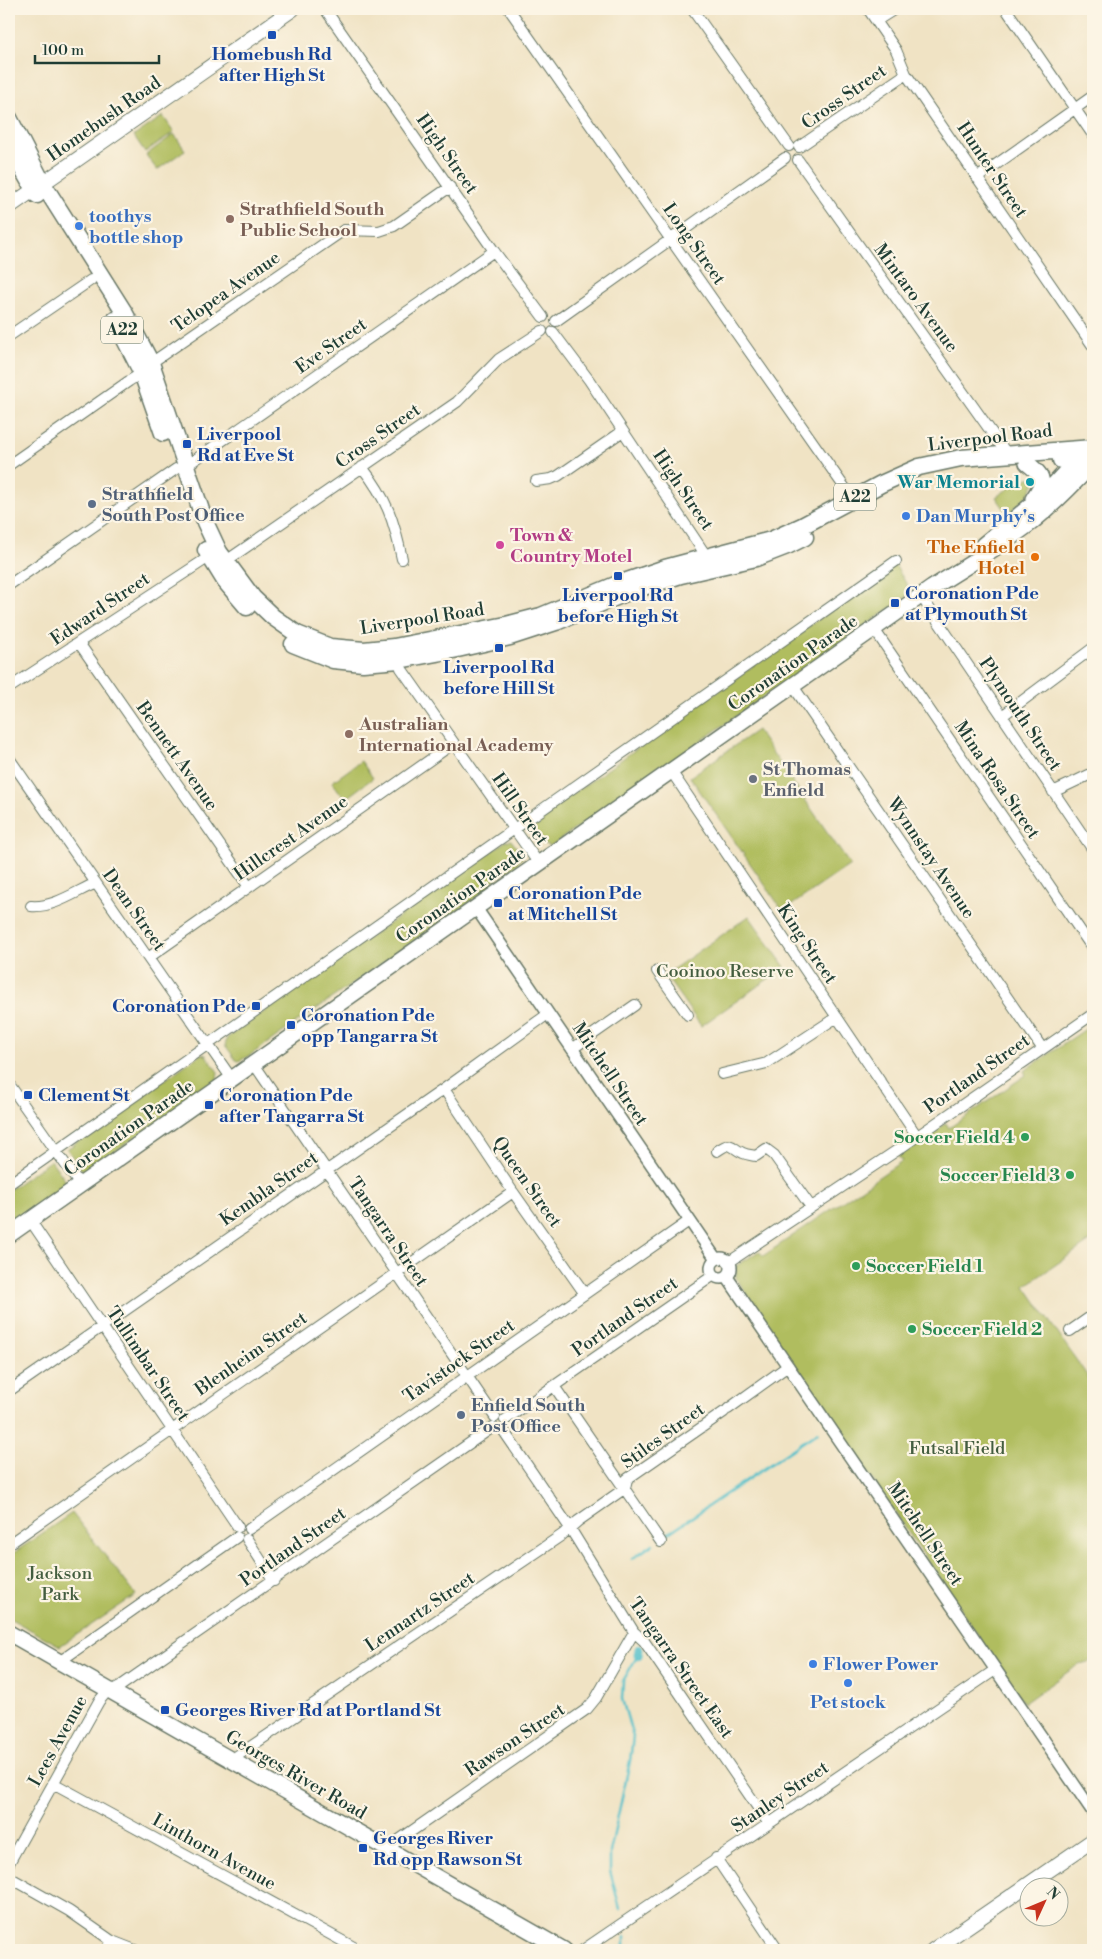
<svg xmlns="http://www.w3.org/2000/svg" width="1102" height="1959" viewBox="0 0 1102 1959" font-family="'Libre Bodoni',serif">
<rect width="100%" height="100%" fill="#fcf5e5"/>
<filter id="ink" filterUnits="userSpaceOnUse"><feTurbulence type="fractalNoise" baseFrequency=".02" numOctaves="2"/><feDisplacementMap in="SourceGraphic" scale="10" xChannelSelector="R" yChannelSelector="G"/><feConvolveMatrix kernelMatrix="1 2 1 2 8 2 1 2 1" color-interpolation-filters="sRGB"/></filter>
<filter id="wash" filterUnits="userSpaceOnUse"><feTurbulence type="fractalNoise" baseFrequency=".0096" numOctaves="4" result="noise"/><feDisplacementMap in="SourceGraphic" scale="20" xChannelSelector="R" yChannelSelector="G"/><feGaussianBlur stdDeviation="1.12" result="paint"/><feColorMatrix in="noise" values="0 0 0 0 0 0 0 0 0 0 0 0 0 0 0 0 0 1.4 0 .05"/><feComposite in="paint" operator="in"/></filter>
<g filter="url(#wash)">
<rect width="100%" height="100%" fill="#f0e3c4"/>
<path fill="#b0bd5f" stroke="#687d4a" d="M163 116 174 132 145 152 134 136Z
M174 134 185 150 157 170 146 155Z
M1028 478H1033L1036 481 1029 494 1008 514 996 497 1018 482 1020 484Z
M895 565 912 593 551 846C540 844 534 834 529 825Z
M757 730 850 865 783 911 690 777Z
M361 761 373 778 345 799 332 782Z
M511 840 523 856 516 865 492 881 490 888 249 1056 239 1061 236 1060 225 1045 227 1038 506 841Z
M749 916 785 967 701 1026 665 975Z
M1093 1024V1239L1025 1286 1093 1384V1661L1079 1664 1024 1703 736 1278V1266L759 1251 763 1256 902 1161 898 1156 946 1123 949 1128 1026 1075 1024 1071Z
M201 1054 206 1055 218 1072 217 1080 84 1173 67 1149Z
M51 1160 67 1183 9 1224V1190Z
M72 1513 136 1595 60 1646 9 1618V1556Z"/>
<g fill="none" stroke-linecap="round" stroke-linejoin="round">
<path stroke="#53c0ca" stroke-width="2.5" d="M667 1534 818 1432
M632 1559 653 1544
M620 1909 610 1871V1852L630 1761 633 1737 622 1699 623 1681 638 1655
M625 1937V1950"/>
<path stroke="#53c0ca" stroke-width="9" d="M638 1655 639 1649"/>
</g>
</g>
<g filter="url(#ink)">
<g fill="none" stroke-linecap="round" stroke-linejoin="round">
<g stroke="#687766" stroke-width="12">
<path id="minor" d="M325 9 494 251 543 317
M509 9 852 498
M692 9 789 146
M868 9 896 50 906 74 1093 346
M1006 9 1093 135
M876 21 895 9
M799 147 906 74
M798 160 1007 454
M977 178 1093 96
M556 321 785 158
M553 332 589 380 709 560
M9 336 91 280
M151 363 344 230 379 231 394 226 450 187
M9 465 129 381 142 373
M186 466 494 251
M362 467C387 499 394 520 402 559
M536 481 551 479 558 476 623 431
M226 561 457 402 499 359 542 331
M9 585 176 469
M921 596 1093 850
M874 629 1093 949
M79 643 249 887
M397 655 401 668 539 864
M793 686 1042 1048
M9 688 209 557
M1002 716 1093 648
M9 758 232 1079
M671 771 917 1136
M1053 792 1093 773
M31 906C54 908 75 892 96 883
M148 958 454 743
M657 971 688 1015
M572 1049 635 1005
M254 1064 495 1417
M722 1074 767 1063 837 1017
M9 1084 80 1185
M444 1089 513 1192 585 1294
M717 1151C733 1140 729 1147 743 1153 747 1155 752 1155 756 1156L766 1149 774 1155 811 1207
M9 1184 896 561
M30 1220 238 1527
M729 1262 896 1151 1093 1014
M1070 1331 1093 1315
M554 1386 661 1542
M9 1391 444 1089 548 1014
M728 1409 788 1366
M505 1420 714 1275
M503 1430 570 1528 634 1632 644 1641 769 1824
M249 1529 689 1221
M247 1539 274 1581
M9 1544 513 1192
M59 1662 237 1537
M231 1760 562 1535 578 1521 621 1491 625 1488 627 1479 724 1412
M53 1783 359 1950
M386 1849 587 1709 596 1698 634 1632
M716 1858 778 1950
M9 1863 99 1701 105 1694 122 1685 493 1427
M9 1877 69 1911 112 1941 135 1950
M107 1950 112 1941
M583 1950 995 1670"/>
</g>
<g stroke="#687766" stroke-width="14">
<path id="tertiary" d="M476 908 716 1259
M711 1268a10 10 0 1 1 20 0a10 10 0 1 1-20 0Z
M727 1277 1093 1812"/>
</g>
<g stroke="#687766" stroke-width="16">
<path id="secondary" d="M9 207 293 9
M933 1950 1093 1840"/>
</g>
<g stroke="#687766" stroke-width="18">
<path id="primary" d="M1027 463C1045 477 1045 481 1033 499
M983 545 1047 492 1082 454
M9 1235 932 588C966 566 1001 546 1032 522 1054 504 1074 484 1093 463
M9 1633 564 1950"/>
</g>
<g stroke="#687766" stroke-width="19">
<path id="trunk" d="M9 118 43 184 124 312 151 363 205 522 219 552 253 598 273 617 297 634 330 647 364 650 394 647 506 625 541 616 618 584 665 568 771 540 802 526 881 484 919 467 961 458 1093 448
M9 145 37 195
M115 320 142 373 163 433
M1061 460H1093
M206 550 225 581 247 607
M293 644 333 660 363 663 399 660 453 650 510 637 556 622 628 592 681 575 756 558 787 546 805 537"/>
</g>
<use href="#minor" stroke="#fff" stroke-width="10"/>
<use href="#tertiary" stroke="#fff" stroke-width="11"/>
<use href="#secondary" stroke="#fff" stroke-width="14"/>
<use href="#primary" stroke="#fff" stroke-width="15"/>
<use href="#trunk" stroke="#fff" stroke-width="16"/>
</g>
</g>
<g fill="#1a4fb4" stroke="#fcf5e5" stroke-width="2">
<rect x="267" y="30" width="10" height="10" rx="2.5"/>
<rect x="182" y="439" width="10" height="10" rx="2.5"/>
<rect x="613" y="571" width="10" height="10" rx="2.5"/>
<rect x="890" y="598" width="10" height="10" rx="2.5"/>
<rect x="494" y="643" width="10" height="10" rx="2.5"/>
<rect x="493" y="898" width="10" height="10" rx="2.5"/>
<rect x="251" y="1001" width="10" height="10" rx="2.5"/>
<rect x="286" y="1020" width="10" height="10" rx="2.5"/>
<rect x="23" y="1090" width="10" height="10" rx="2.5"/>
<rect x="204" y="1100" width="10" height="10" rx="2.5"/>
<rect x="160" y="1705" width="10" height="10" rx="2.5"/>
<rect x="358" y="1843" width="10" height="10" rx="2.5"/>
</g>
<g fill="#8d6e63" stroke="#fcf5e5" stroke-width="2">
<circle cx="230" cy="219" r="5"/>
<circle cx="349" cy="734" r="5"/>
</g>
<g fill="#3f7fe0" stroke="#fcf5e5" stroke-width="2">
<circle cx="79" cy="226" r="5"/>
<circle cx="906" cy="516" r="5"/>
<circle cx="813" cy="1664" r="5"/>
<circle cx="848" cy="1683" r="5"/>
</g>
<circle fill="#0f9aa8" stroke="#fcf5e5" stroke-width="2" cx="1030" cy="482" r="5"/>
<g fill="#5c6f8a" stroke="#fcf5e5" stroke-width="2">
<circle cx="92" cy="504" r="5"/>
<circle cx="461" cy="1415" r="5"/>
</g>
<circle fill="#d1479c" stroke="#fcf5e5" stroke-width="2" cx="500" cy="545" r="5"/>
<circle fill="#e8710a" stroke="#fcf5e5" stroke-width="2" cx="1035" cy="557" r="5"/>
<circle fill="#6b7280" stroke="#fcf5e5" stroke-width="2" cx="753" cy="779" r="5"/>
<g fill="#2e9e5b" stroke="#fcf5e5" stroke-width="2">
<circle cx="1025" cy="1137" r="5"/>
<circle cx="1070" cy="1175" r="5"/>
<circle cx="856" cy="1266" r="5"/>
<circle cx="912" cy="1329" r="5"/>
</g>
<g text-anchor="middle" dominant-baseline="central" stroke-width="4.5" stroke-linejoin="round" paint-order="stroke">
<g fill="#fcf5e5" stroke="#617469" stroke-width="1">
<rect x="101" y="316.5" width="42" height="27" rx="4"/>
<rect x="834" y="483.5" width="42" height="27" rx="4"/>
</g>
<g font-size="16" font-weight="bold" fill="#1f3d34">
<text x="122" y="330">A22</text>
<text x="855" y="497">A22</text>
</g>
<g font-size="18" font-weight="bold" fill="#164399" stroke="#fcf5e5" text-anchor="start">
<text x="272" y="54" text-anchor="middle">Homebush Rd<tspan x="272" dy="21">after High St</tspan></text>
<text x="197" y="434">Liverpool<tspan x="197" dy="21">Rd at Eve St</tspan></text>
<text x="905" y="593">Coronation Pde<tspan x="905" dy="21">at Plymouth St</tspan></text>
<text x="618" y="595" text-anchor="middle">Liverpool Rd<tspan x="618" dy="21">before High St</tspan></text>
<text x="499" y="667" text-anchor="middle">Liverpool Rd<tspan x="499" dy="21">before Hill St</tspan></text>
<text x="508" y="893">Coronation Pde<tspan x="508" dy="21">at Mitchell St</tspan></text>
<text x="246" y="1006" text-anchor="end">Coronation Pde</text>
<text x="301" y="1015">Coronation Pde<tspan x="301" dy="21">opp Tangarra St</tspan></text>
<text x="38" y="1095">Clement St</text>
<text x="219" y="1095">Coronation Pde<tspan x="219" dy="21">after Tangarra St</tspan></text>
<text x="175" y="1710">Georges River Rd at Portland St</text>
<text x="373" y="1838">Georges River<tspan x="373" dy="21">Rd opp Rawson St</tspan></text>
</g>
<g font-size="18" fill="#1f3d34" stroke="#fcf5e5">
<text transform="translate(844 97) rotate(-35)">Cross Street</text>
<text transform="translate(104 119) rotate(-35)">Homebush Road</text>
<text transform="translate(447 154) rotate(55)">High Street</text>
<text transform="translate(992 170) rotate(56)">Hunter Street</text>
<text transform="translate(694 244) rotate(55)">Long Street</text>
<text transform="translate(226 292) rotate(-35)">Telopea Avenue</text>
<text transform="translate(916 298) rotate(54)">Mintaro Avenue</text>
<text transform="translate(331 346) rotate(-35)">Eve Street</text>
<text transform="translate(378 436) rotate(-35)">Cross Street</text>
<text transform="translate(990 438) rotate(-7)">Liverpool Road</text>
<text transform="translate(683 490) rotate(56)">High Street</text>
<text transform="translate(100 609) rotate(-34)">Edward Street</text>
<text transform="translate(422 619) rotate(-9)">Liverpool Road</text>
<text transform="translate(793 663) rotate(-35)">Coronation Parade</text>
<text transform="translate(1020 714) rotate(56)">Plymouth Street</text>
<text transform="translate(177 756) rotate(55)">Bennett Avenue</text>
<text transform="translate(997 780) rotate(56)">Mina Rosa Street</text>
<text transform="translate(520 809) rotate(55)">Hill Street</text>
<text transform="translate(291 838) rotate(-35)">Hillcrest Avenue</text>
<text transform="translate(931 858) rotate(56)">Wynnstay Avenue</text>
<text transform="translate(461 895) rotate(-35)">Coronation Parade</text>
<text transform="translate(134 910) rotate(55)">Dean Street</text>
<text transform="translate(807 944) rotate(56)">King Street</text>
<text transform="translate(610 1074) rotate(56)">Mitchell Street</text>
<text transform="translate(977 1074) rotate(-35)">Portland Street</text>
<text transform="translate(129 1128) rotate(-35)">Coronation Parade</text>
<text transform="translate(527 1182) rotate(55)">Queen Street</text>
<text transform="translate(269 1189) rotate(-35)">Kembla Street</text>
<text transform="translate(388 1232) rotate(56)">Tangarra Street</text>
<text transform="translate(625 1317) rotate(-35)">Portland Street</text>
<text transform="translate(251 1354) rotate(-35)">Blenheim Street</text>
<text transform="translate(459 1361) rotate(-35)">Tavistock Street</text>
<text transform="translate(148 1364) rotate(56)">Tullimbar Street</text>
<text transform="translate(663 1436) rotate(-36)">Stiles Street</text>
<text transform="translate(925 1534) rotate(56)">Mitchell Street</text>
<text transform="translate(293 1547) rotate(-35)">Portland Street</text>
<text transform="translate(420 1612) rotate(-34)">Lennartz Street</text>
<text transform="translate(681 1668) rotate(55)">Tangarra Street East</text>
<text transform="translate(515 1740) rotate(-34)">Rawson Street</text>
<text transform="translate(58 1741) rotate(-61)">Lees Avenue</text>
<text transform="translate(296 1775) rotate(30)">Georges River Road</text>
<text transform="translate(780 1797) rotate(-34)">Stanley Street</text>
<text transform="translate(214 1852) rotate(29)">Linthorn Avenue</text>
</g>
<g font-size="18" font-weight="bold" fill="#785e54" stroke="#fcf5e5" text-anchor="start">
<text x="240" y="209">Strathfield South<tspan x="240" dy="21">Public School</tspan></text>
<text x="359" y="724">Australian<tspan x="359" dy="21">International Academy</tspan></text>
</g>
<g font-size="18" font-weight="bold" fill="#366cbe" stroke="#fcf5e5" text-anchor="start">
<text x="89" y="216">toothys<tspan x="89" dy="21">bottle shop</tspan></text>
<text x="916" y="516">Dan Murphy's</text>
<text x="823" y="1664">Flower Power</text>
<text x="848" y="1702" text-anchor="middle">Pet stock</text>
</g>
<g font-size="18" font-weight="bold" fill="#0d838f" stroke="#fcf5e5" text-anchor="end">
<text x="1020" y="482">War Memorial</text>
</g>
<g font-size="18" font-weight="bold" fill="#4e5e75" stroke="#fcf5e5" text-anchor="start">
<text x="102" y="494">Strathfield<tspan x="102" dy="21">South Post Office</tspan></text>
<text x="471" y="1405">Enfield South<tspan x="471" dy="21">Post Office</tspan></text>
</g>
<g font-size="18" font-weight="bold" fill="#b23c85" stroke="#fcf5e5" text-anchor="start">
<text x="510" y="535">Town &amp;<tspan x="510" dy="21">Country Motel</tspan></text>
</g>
<g font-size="18" font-weight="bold" fill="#c56008" stroke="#fcf5e5" text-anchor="end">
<text x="1025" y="547">The Enfield<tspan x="1025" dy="21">Hotel</tspan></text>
</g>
<g font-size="18" font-weight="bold" fill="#5b616d" stroke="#fcf5e5" text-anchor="start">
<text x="763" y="769">St Thomas<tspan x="763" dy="21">Enfield</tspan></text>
</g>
<g font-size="18" fill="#435d3f" stroke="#fcf5e5">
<text x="725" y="971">Cooinoo Reserve</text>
<text x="957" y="1448">Futsal Field</text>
<text x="60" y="1573">Jackson<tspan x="60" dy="21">Park</tspan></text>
</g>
<g font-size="18" font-weight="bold" fill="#27864d" stroke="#fcf5e5" text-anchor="end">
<text x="1015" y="1137">Soccer Field 4</text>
<text x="1060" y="1175">Soccer Field 3</text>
<text x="866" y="1266" text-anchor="start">Soccer Field 1</text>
<text x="922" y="1329" text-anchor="start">Soccer Field 2</text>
</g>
</g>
<rect width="1102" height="1959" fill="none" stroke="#fcf5e5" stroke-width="30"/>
<g transform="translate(1044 1902) rotate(46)"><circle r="24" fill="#fcf5e5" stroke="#a4ab9e"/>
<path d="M0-4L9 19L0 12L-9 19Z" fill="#c8321e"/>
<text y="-8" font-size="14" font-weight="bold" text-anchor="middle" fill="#1f3d34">N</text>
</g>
<path d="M35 55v8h124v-8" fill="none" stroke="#1f3d34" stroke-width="2.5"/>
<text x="42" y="55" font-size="15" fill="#1f3d34" stroke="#fcf5e5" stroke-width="4" paint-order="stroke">100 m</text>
</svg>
